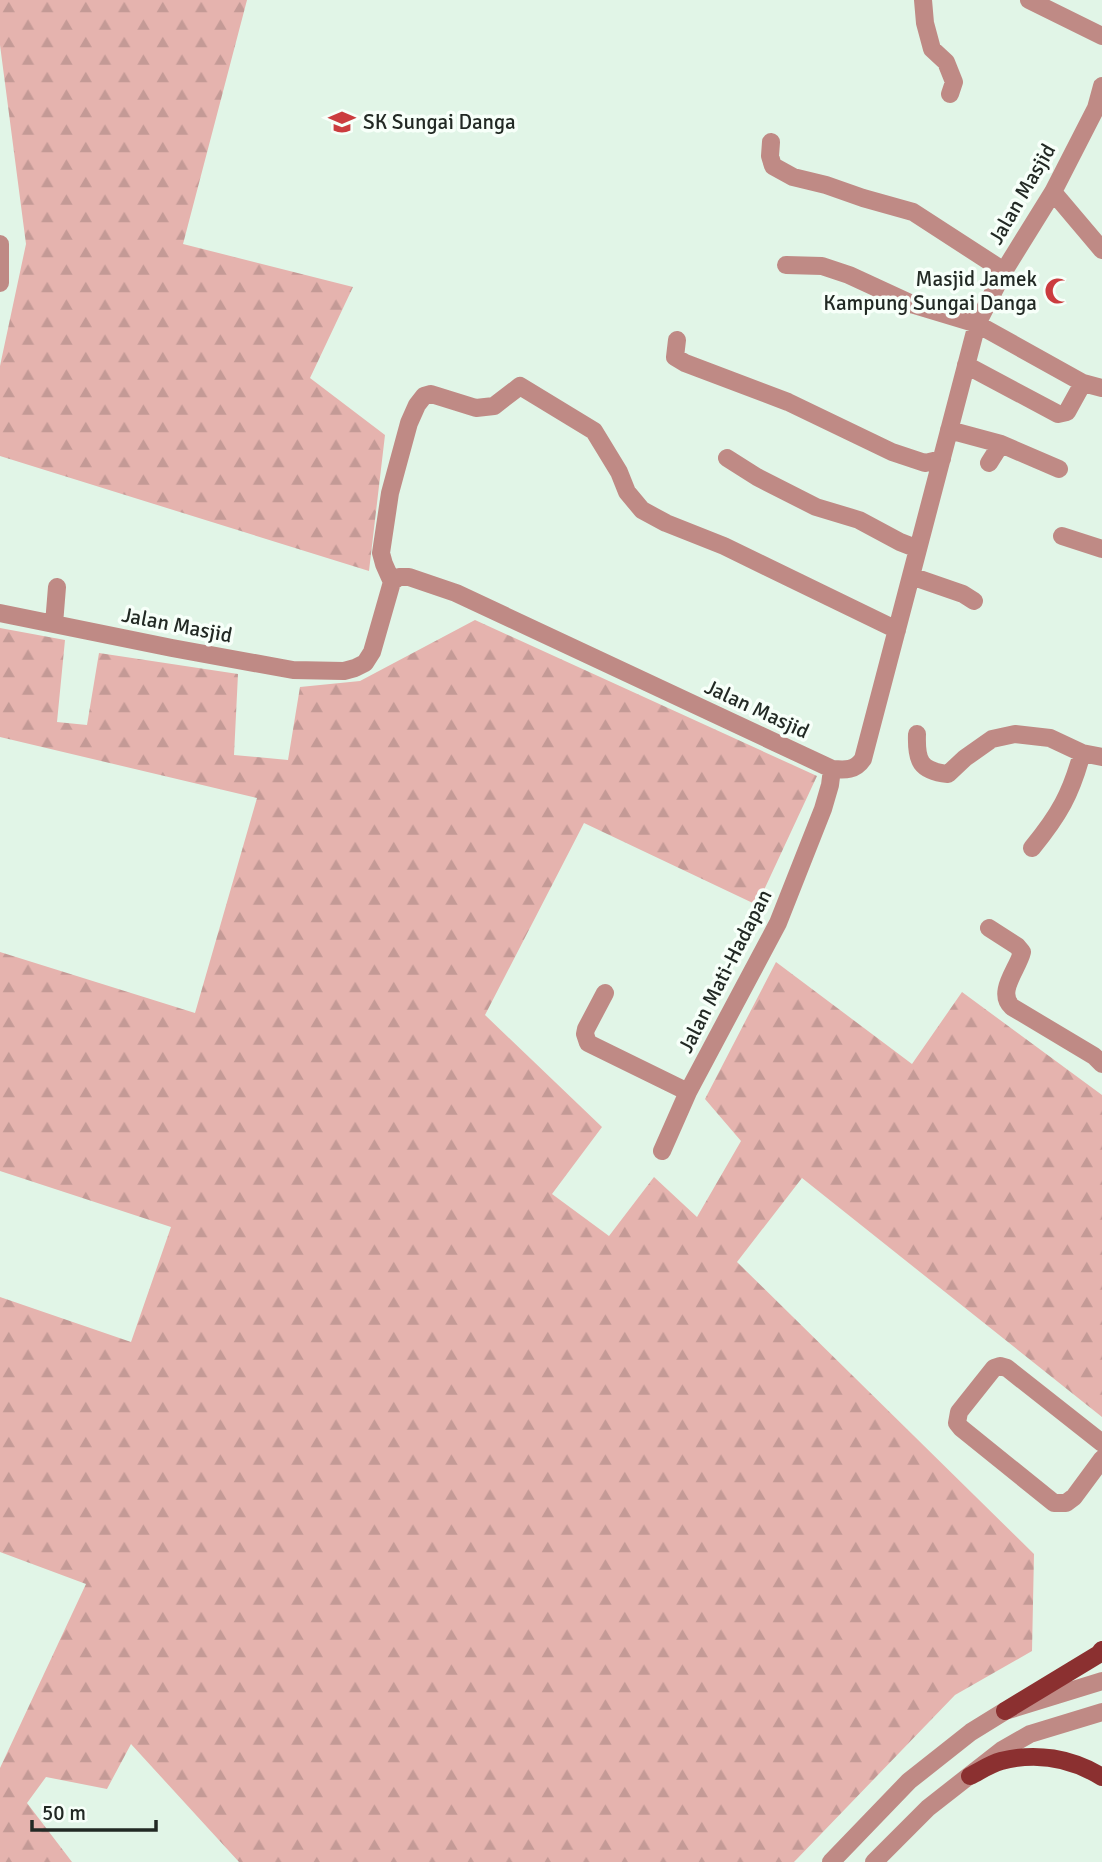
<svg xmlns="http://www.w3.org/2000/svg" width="1102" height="1862" viewBox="0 0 1102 1862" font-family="Signika,sans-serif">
<defs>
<pattern id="forest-firs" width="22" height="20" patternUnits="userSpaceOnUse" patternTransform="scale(1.75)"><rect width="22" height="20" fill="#e5b3ae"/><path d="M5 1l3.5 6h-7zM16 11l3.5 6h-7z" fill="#c49a96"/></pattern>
</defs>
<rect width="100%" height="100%" fill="#e1f5e7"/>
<path fill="url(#forest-firs)" d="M0 0H247L183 244 353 287 310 378 385 435 369 571 0 456V366L26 244 0 45Z
M475 620 817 776 757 905 584 823 485 1015 602 1127 552 1194 609 1236 654 1177 697 1217 741 1141 705 1099 776 962 912 1064 962 992 1102 1095V1417L802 1178 737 1262 1034 1554 1032 1651 955 1695 794 1862H239L131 1744 107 1789 46 1777 27 1803 72 1862H0V1768L86 1584 0 1552V1297L131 1342 171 1227 0 1171V952L195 1013 257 798 0 737V628L65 640 57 722 87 725 99 653 238 674 234 755 288 760 300 687 360 681Z"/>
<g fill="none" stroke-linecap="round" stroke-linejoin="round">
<path stroke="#bf8a85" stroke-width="18" d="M923 0 925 23 932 49 946 62 954 82 950 94
M1029 0 1102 36
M771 142 770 156 773 166 793 177 826 185 863 198 913 212 1004 271
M1053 192 1102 250
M0 244V283
M786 265 822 266 849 275 914 305 977 324 1083 383 1102 388
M677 340 675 357 685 363 788 402 892 452 925 463 942 459
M966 365 1058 414 1067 412 1083 383
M949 430 1001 444 1059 469
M727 458 757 477 816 507 859 520 900 542 918 549
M989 463 1001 444
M1062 536 1102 549
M911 576 963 594 974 601
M392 582 384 564 381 553 390 493 409 423 417 405 424 396 431 394 476 408 494 406 520 386 594 431 619 472 627 492 642 510 666 523 724 546 897 630
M0 613 172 648 293 670 344 671 355 668 365 663 372 652 392 582 399 577H409L456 593 832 769C845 770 855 771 863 759L977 324 1004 271 1053 192 1096 108 1102 86
M54 624 57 587
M917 734C916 761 920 771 948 774L965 758 992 739 1015 734 1050 738 1082 753 1102 757
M1032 848C1059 815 1071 794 1082 753
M989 928 1017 946 1022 952C1018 969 996 992 1012 1007L1094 1056 1102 1064
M605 993 586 1029 585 1034 588 1043 688 1092
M662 1151 688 1092 778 923 823 809 830 785 832 769
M1102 1443 1007 1368 1000 1366 994 1368 959 1412 957 1423 961 1428 1054 1503H1066L1074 1497 1102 1459
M831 1862 909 1781 971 1732 1005 1711 1102 1681
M874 1862 928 1808 1002 1750 1030 1734 1102 1712"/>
<path stroke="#8b3030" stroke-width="18" d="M1005 1711 1099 1654 1102 1650
M970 1776C980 1771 990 1764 1001 1761 1036 1752 1071 1758 1102 1777"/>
</g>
<defs>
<g id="school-bare" transform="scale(2.1)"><path d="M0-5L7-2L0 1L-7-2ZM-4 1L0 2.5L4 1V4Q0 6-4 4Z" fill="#cb3c3f" stroke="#f7fff9" stroke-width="2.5" paint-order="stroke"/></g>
<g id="mosque-bare" transform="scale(2.1)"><path d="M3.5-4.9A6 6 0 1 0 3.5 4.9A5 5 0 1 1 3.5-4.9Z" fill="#cb3c3f" stroke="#f7fff9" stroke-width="2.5" paint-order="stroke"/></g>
</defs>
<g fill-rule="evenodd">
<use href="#school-bare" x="342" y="122"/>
<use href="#mosque-bare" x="1058" y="291"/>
</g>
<g text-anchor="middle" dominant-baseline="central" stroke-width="7" stroke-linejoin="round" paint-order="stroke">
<g font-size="21" fill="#222924" stroke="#f7fff9" text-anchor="start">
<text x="363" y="122">SK Sungai Danga</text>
<text x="1037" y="279" text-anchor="end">Masjid Jamek<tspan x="1037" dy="24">Kampung Sungai Danga</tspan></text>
</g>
<g font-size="21" fill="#222924" stroke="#f7fff9">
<text transform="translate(1022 194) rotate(-60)">Jalan Masjid</text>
<text transform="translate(177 625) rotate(11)">Jalan Masjid</text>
<text transform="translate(757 709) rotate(25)">Jalan Masjid</text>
<text transform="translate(725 971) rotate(-63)">Jalan Mati-Hadapan</text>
</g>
</g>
<path d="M32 1820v10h124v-10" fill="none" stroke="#222924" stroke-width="3.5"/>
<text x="42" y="1820" font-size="21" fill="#222924" stroke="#f7fff9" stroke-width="5" paint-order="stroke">50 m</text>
</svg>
